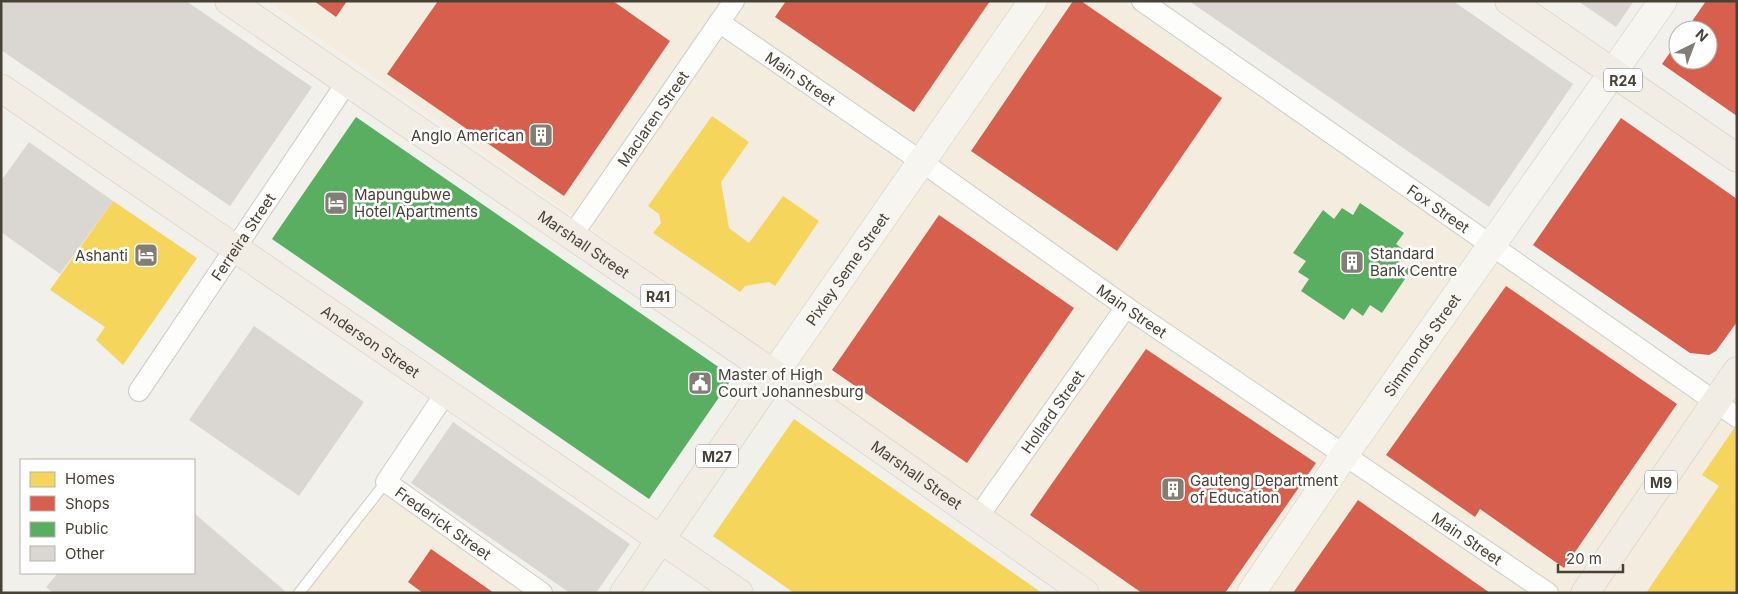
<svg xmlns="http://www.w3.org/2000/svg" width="1738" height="594" viewBox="0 0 1738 594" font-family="Inter,sans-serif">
<rect width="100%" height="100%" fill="#f1f0eb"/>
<path fill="#f4ecde" d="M267 1H1122L1737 430V593H1109Z
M379 490 529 593H294Z"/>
<path fill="#f6d55c" d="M712 116 749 142 721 182 729 228 749 243 783 196 819 221 775 286 769 282 745 286 740 292 653 233 661 223 659 214 648 206Z
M113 201 197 258 123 365 96 340 105 327 50 290Z
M794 419 1042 593H794L713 536Z
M1735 427 1737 593H1646L1719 486 1702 475Z"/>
<path fill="#d6604d" d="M314 1H347L336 17Z
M438 1H613L670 41 564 196 387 74Z
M786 1H990L914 112 775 17Z
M1073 1H1081L1222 98 1117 251 971 151Z
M1706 1H1737V116L1662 64 1678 41V60H1708V30H1686Z
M1621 118 1737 199V322L1716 351 1709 355 1690 353 1533 245Z
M939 215 1074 308 967 463 832 370Z
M1506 286 1677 404 1564 568 1480 509 1475 517 1386 455Z
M1146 349 1316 463 1225 593H1142L1030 515Z
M1358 500 1490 593H1293Z
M431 549 494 593H423L408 582Z"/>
<path fill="#5aae61" d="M356 117 733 377 649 499 272 239Z
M1360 203 1404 233 1396 244 1407 252 1399 263 1411 270 1382 313 1370 305 1363 316 1352 308 1344 320 1301 291 1309 279 1298 272 1306 261 1293 253 1323 210 1334 219 1342 208 1353 215Z"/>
<path fill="#dad7d2" d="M5 1H186L312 87 230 206 1 50V7Z
M1189 1H1453L1573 84 1489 207Z
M1578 1H1634L1616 27Z
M29 142 113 201 60 274 1 232V181Z
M254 326 364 402 299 496 189 420Z
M453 422 630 544 596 593H570L411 483Z
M194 513 285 591 283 593H53L46 587 58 573H194Z"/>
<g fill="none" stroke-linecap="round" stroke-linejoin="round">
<g stroke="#ceccc7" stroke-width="12">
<path id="lane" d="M299 593 386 482"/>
</g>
<g stroke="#ceccc7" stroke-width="22">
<g id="street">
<path id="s1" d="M1142 1 1737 417"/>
<path id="s2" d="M719 22 922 162 1126 307 1548 593"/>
<path id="s3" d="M571 237 734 1"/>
<path id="s4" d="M139 391 347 82"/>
<path id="s5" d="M447 391 386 482 542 593"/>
<path id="s6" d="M978 517 1126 307"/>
</g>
</g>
<g stroke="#d1cdc2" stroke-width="29">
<g id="secondary">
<path id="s7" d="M774 374 1033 1"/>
<path id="s8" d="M1251 593 1345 454 1663 1"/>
</g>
</g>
<g stroke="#d4ccb8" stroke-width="29">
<g id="primary">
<path id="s9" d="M229 1 774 374 1085 593"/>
<path d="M1509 1 1737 158"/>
<path id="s10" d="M1 88 739 593"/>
<path d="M624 593 774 374"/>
<path d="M1585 593 1737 371"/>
</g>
</g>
<use href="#lane" stroke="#fdfdfc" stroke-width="10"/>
<use href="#street" stroke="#fdfdfc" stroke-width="20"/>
<use href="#secondary" stroke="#f7f5ef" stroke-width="28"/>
<use href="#primary" stroke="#f1ede4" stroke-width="28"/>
</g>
<defs>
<g id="building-square" transform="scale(1.25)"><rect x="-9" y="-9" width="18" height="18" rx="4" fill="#837e75" stroke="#fff"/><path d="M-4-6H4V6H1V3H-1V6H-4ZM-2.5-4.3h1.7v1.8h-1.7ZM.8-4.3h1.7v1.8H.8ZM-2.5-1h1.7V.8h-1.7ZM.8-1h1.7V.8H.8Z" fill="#fff"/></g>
<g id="hotel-square" transform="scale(1.25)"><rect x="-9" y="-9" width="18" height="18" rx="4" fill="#837e75" stroke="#fff"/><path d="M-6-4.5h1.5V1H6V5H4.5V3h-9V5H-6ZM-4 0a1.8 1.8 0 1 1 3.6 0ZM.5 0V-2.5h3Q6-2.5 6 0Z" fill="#fff"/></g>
<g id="civic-square" transform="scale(1.25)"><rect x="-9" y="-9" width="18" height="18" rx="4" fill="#837e75" stroke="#fff"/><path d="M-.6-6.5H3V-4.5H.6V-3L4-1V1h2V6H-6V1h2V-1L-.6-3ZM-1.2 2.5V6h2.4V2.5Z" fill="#fff"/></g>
</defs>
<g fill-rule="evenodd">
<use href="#building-square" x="541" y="135"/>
<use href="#hotel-square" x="336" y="203"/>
<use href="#hotel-square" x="146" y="255"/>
<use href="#building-square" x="1352" y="262"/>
<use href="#civic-square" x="700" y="383"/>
<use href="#building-square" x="1173" y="489"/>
</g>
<g text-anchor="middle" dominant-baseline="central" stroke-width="5" stroke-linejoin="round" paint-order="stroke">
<g fill="#fff" stroke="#7f7a72" stroke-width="1">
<rect x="1604" y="68.5" width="38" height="23" rx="4"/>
<rect x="640.5" y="284.5" width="35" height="23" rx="4"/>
<rect x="696" y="444.5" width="42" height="23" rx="4"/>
<rect x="1645" y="470.5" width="32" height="23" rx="4"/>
</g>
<g font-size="14" font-weight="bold" fill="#484136">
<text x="1623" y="80">R24</text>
<text x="658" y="296">R41</text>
<text x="717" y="456">M27</text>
<text x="1661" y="482">M9</text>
</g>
<g font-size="15" fill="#484136" stroke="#fff">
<text stroke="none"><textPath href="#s2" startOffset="99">Main Street</textPath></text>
<text stroke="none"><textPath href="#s3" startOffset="144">Maclaren Street</textPath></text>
<text stroke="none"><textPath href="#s1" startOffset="362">Fox Street</textPath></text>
<text stroke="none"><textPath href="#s4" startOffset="186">Ferreira Street</textPath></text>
<text stroke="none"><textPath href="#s9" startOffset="430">Marshall Street</textPath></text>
<text stroke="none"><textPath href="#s7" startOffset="128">Pixley Seme Street</textPath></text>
<text stroke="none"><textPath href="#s2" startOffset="504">Main Street</textPath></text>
<text stroke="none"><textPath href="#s10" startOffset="448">Anderson Street</textPath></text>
<text stroke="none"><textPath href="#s8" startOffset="301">Simmonds Street</textPath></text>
<text stroke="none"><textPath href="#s6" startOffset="129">Hollard Street</textPath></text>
<text stroke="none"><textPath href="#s9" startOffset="835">Marshall Street</textPath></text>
<text stroke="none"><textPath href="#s5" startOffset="180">Frederick Street</textPath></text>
<text stroke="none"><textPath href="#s2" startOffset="909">Main Street</textPath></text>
</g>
<g font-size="15" fill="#484136" stroke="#fff" text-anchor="start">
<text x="524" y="135" text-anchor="end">Anglo American</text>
<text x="354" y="194">Mapungubwe<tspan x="354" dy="17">Hotel Apartments</tspan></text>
<text x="1370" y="253">Standard<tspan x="1370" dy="17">Bank Centre</tspan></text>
<text x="128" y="255" text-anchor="end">Ashanti</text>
<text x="718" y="374">Master of High<tspan x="718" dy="17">Court Johannesburg</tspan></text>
<text x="1190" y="480">Gauteng Department<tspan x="1190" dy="17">of Education</tspan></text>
</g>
</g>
<rect width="1738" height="594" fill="none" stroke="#484136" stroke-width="5"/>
<rect x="20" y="459" width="175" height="115" fill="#ffffff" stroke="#b6b3af"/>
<rect x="30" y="472" width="25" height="15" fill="#f6d55c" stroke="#b6b3af"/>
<text x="65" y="484" font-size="15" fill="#484136">Homes</text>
<rect x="30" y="496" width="25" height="15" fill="#d6604d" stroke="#b6b3af"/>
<text x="65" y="509" font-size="15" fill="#484136">Shops</text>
<rect x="30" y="522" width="25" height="15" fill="#5aae61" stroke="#b6b3af"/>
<text x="65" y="534" font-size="15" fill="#484136">Public</text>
<rect x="30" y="546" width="25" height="15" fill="#dad7d2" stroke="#b6b3af"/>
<text x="65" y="559" font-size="15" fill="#484136">Other</text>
<g transform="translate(1693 45) rotate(42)"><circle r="24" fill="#ffffff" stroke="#b6b3af"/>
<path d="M0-4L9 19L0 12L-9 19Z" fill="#837e75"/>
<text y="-8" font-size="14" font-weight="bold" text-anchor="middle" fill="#484136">N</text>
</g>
<path d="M1558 564v8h65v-8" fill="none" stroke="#484136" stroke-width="2.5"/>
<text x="1566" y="564" font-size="15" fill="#484136" stroke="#ffffff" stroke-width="4" paint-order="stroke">20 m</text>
</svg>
